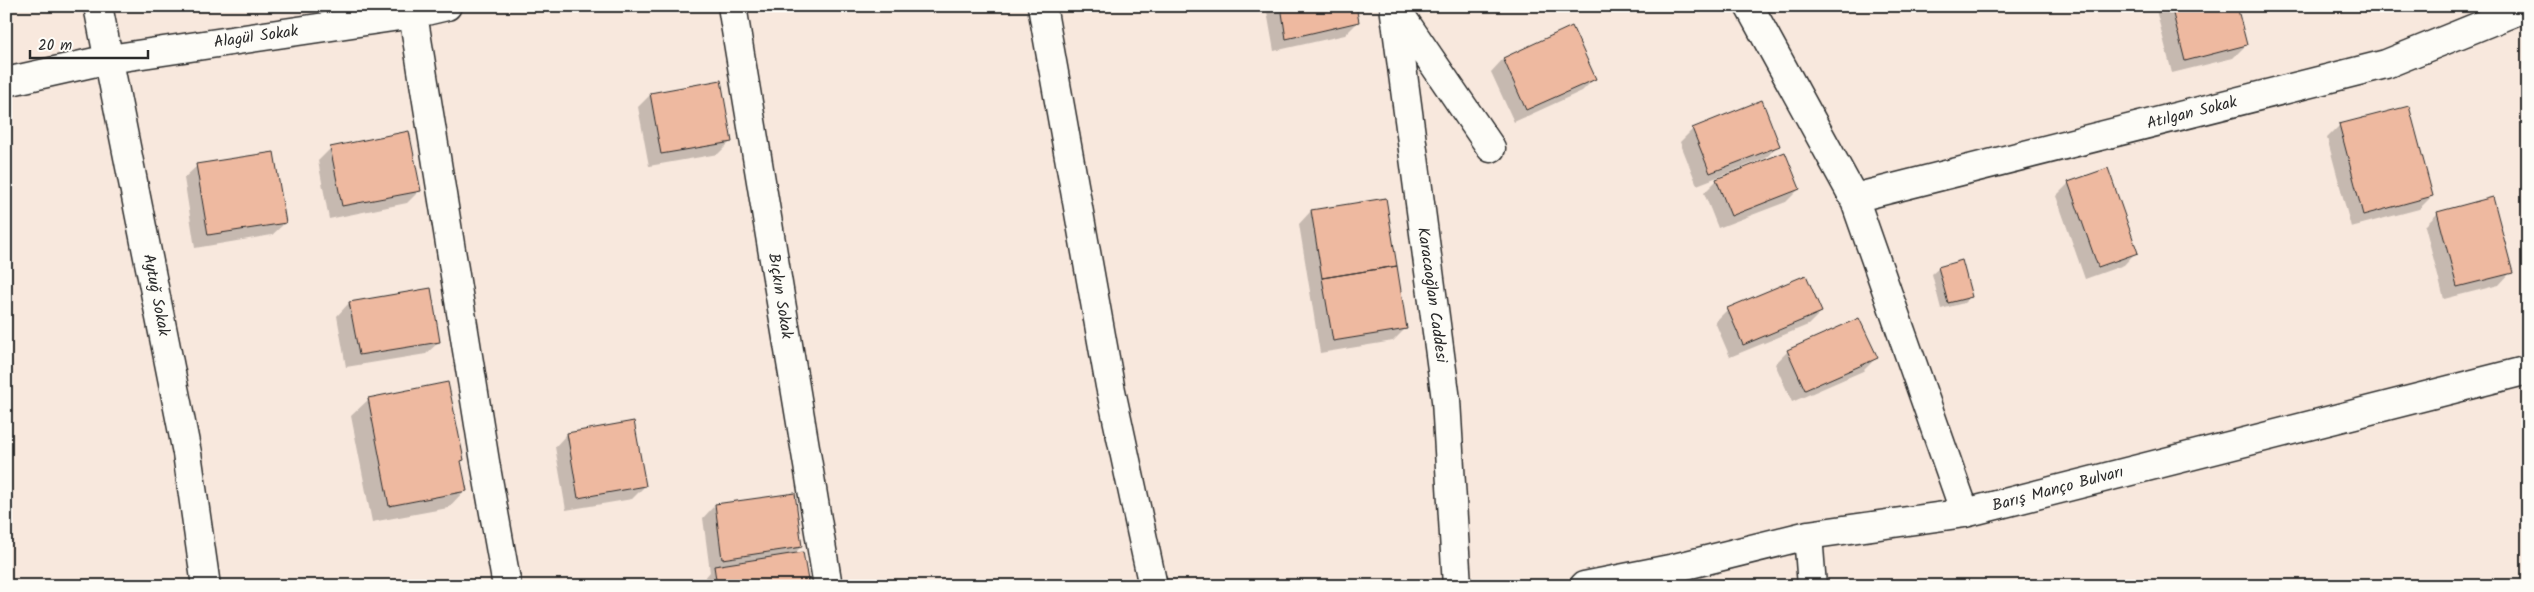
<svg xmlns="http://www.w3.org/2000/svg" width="2534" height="592" viewBox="0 0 2534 592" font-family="Kalam,sans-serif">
<rect width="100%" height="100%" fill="#f8e8dd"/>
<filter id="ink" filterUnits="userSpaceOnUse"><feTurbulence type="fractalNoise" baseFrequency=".02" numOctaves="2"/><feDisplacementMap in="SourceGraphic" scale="10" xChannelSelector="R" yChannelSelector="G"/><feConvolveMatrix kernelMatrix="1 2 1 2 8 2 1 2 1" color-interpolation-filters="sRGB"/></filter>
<g filter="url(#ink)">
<path fill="#0003" d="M1266 6H1354L1358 22 1345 35 1274 51Z
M2155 6H2236L2246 45 2233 58 2172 73Z
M1572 28 1594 79 1582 91 1514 122 1491 72 1503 59Z
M651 94 731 141 718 154 649 166 638 107Z
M2408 107 2432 196 2419 209 2351 227 2327 138 2339 126Z
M1693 129 1778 145 1766 158 1697 185 1680 142Z
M331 148 420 190 407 203 329 219 318 161Z
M197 166 285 223 272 235 195 248 184 178Z
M1717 180 1799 189 1786 202 1718 228 1704 193Z
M2069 183 2136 252 2124 265 2085 279 2056 196Z
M1311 211 1406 328 1393 341 1320 353 1299 224Z
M2438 213 2511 272 2499 285 2444 299 2425 226Z
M1939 268 1971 296 1964 303 1941 309 1932 274Z
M349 303 439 342 426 354 346 367 337 316Z
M1728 309 1821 312 1808 325 1730 357 1715 322Z
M1788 351 1876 358 1863 371 1792 402 1775 364Z
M369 399 462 460 460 462 465 490 448 508 372 522 351 416Z
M567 434 645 486 632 499 566 510 555 447Z
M715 505 801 547 793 555 807 586H698L710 572 703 518Z"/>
<path fill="#eeb9a0" stroke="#2b2b2b" d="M1281 6H1356L1359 22 1286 39Z
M2171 6H2237L2247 45 2185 61Z
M1572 26 1596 79 1526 110 1503 58Z
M721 80 732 142 661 154 650 93Z
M1762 100 1780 146 1710 173 1692 128Z
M2409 106 2433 196 2363 215 2339 124Z
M409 131 421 191 342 206 330 147Z
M274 152 286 223 208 235 196 164Z
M1785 152 1800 189 1731 216 1716 179Z
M2108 168 2138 253 2098 267 2068 182Z
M2493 197 2513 273 2457 287 2437 212Z
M1386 198 1397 266 1322 278 1311 210Z
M1962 260 1972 297 1948 303 1938 267Z
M1397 266 1407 329 1333 341 1322 278Z
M1806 275 1822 312 1743 345 1727 308Z
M431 288 440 342 359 355 349 302Z
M1859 318 1878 358 1805 390 1787 350Z
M448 382 464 460 461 461 467 491 389 506 368 398Z
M634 421 646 486 578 498 567 433Z
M795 493 802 547 722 559 715 504Z
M803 552 809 586H717L714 566Z"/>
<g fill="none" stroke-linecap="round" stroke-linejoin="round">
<g stroke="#2b2b2b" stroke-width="31">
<path id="minor" d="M98 6 187 453 206 586
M732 6 828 586
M1042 6 1110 386 1153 586
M1394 6 1446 400 1457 586
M1749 6 1854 198 1965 513
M1397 10 1491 148
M413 14 486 468 507 586
M6 82 109 59 413 14 447 6
M1854 198 2386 64 2524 8
M1808 535 1812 586
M1584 586 1670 569 1808 535 1965 513 2528 370"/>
</g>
<use href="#minor" stroke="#fdfcf7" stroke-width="28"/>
</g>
</g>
<g text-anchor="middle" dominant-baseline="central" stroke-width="5" stroke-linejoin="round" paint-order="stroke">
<g font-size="16" fill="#2b2b2b" stroke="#fdfcf7">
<text transform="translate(256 37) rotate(-8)">Alagül Sokak</text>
<text transform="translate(2192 113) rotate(-14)">Atılgan Sokak</text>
<text transform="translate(156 295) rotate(79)">Aytuğ Sokak</text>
<text transform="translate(1432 295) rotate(82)">Karacaoğlan Caddesi</text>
<text transform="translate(780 296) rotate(81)">Bıçkın Sokak</text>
<text transform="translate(2058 489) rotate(-15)">Barış Manço Bulvarı</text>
</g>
</g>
<rect width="2534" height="592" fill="none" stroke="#fdfcf7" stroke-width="25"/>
<rect x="12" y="12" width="2509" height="567" fill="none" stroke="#2b2b2b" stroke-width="2" filter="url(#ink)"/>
<path d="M30 50v8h118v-8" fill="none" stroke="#2b2b2b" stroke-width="2.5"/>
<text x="38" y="50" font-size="15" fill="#2b2b2b" stroke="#fdfcf7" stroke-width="4" paint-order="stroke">20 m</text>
</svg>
